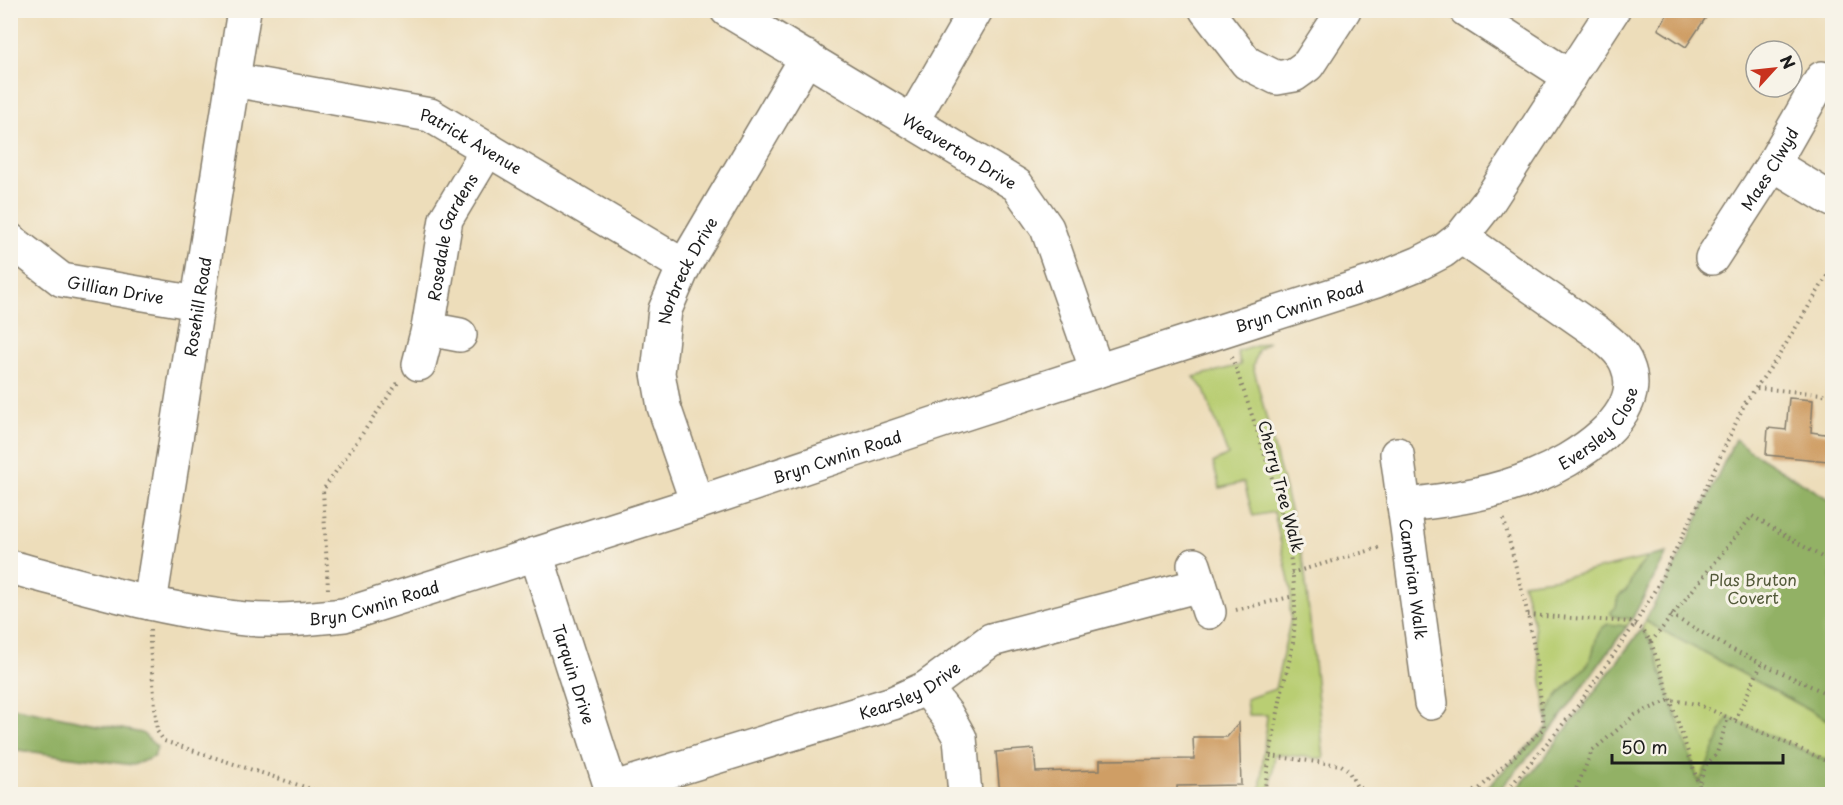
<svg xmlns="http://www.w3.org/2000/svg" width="1843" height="805" viewBox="0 0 1843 805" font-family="'Playpen Sans',sans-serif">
<rect width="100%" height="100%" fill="#f7f3e8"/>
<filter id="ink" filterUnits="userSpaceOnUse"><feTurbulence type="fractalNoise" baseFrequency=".0167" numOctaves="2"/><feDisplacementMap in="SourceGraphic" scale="12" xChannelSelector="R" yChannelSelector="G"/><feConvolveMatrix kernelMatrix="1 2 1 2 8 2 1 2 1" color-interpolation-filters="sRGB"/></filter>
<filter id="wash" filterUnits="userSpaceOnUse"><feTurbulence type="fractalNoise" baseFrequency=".008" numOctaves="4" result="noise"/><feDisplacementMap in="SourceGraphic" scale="24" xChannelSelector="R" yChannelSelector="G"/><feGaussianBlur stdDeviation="1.35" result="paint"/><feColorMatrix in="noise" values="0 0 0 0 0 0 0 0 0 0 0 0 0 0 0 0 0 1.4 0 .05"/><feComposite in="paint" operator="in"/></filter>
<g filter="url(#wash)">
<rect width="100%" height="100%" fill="#edddba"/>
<path fill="#b9ce73" stroke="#6a7548" stroke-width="1.5" d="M1269 342 1258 350 1253 366 1304 564 1324 759 1275 754 1270 794H1260L1267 715H1248L1246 699 1275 689 1291 618 1290 609 1291 590 1274 512 1253 516 1244 482 1220 488 1213 463 1228 455 1204 390 1194 377 1241 365 1237 352Z
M1667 553 1632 619 1549 733 1534 624 1523 583 1560 578Z
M1645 621 1832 722V794H1512L1543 760 1642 629Z"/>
<path fill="#92b165" stroke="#576640" stroke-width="1.5" d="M1735 439 1749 450 1832 501V722L1645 621 1678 561Z
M1667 553 1632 619 1612 616 1610 613 1616 607 1618 597 1627 589 1634 574 1648 557Z
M1608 624 1627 626 1549 733 1496 794H1480L1548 727C1545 697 1571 685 1587 665 1598 651 1591 633 1608 624Z
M1642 629 1651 642 1699 783 1728 717 1832 763V794H1512L1543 760Z
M11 707 142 733 157 747 154 757 133 765 11 749Z"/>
<g id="blocks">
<path fill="#cf9e65" d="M1670 10H1711L1686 47 1658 29Z
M1789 398 1813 400 1811 432 1831 435 1828 461 1766 455 1768 428 1786 430Z
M1239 723 1241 785 1177 786V795H1000L996 752 1034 749 1036 772 1100 770V760L1194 759 1193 737H1227Z"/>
</g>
</g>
<g filter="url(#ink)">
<use href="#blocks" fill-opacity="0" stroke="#847c6b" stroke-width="1.5"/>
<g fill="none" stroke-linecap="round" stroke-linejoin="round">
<g stroke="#847c6b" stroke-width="36">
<g id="minor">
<path id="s1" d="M727 10 1017 185 1047 228 1097 371"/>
<path d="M1206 10 1247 63 1277 78 1294 75 1308 65 1344 10"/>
<path d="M1466 10 1570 77"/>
<path id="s2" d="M233 80 430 115 684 266"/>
<path d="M912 121 976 10"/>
<path d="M1773 164 1832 200"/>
<path id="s3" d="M10 240 62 280 197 303"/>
<path id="s4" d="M1712 258 1773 164 1822 78"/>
<path d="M428 329 460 335"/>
<path id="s5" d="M419 364 428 329 446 219 488 149"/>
<path id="s6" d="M1397 454 1431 703"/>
<path id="s7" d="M697 503 664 407 658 373 665 310 684 266 807 57"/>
<path id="s8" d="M1404 505C1447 501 1492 494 1533 477 1572 461 1649 416 1627 365 1622 351 1608 341 1597 332L1461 237"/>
<path id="s9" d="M536 554 613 794"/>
<path d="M1194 565 1209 612"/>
<path id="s10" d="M10 567C83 586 155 608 229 617 267 623 306 619 344 615L697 503 945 420 1376 281 1420 263 1443 251 1461 237 1487 204 1613 10"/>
<path id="s11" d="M150 603 244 10"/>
<path d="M926 688 947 715 960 738 965 794"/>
<path id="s12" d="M611 789 893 703 926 688 991 640 1200 585"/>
</g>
</g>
<path stroke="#847c6b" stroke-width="4" stroke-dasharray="1.5 4.5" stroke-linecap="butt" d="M1232 357C1259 437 1302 548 1294 632 1293 650 1287 669 1283 686 1276 722 1269 758 1264 794
M1757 388 1832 395
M1291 573 1382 547
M328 589 323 490 399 381
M1236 610 1294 596
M1528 615 1630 622 1642 629 1651 642 1702 794
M1671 615 1729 648 1832 696
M150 630V646L157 731 164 741 326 794
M1651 642 1752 516 1832 563
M1735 720 1762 663
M1270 756 1341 765 1348 770 1357 787 1375 794
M1700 782 1706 765 1717 753 1728 717
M1469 794 1479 789 1544 728 1536 658 1528 615 1503 516
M1504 794 1574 711 1635 624 1659 583 1697 507 1745 403 1778 357 1832 268
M1574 794 1592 751 1635 715 1670 700 1697 704 1832 763"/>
<use href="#minor" stroke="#fff" stroke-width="33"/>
</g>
</g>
<g text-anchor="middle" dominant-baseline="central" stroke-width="6" stroke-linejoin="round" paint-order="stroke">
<g font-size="16" fill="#1c1c1c" stroke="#f7f3e8">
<text stroke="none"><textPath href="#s2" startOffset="248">Patrick Avenue</textPath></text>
<text stroke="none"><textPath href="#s1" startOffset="272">Weaverton Drive</textPath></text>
<text stroke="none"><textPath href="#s4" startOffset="106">Maes Clwyd</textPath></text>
<text stroke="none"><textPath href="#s5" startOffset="132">Rosedale Gardens</textPath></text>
<text stroke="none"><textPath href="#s7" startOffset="244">Norbreck Drive</textPath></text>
<text stroke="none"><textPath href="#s3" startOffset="120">Gillian Drive</textPath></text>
<text stroke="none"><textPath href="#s10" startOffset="1344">Bryn Cwnin Road</textPath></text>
<text stroke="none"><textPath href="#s11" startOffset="300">Rosehill Road</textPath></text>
<text stroke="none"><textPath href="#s8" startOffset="216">Eversley Close</textPath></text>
<text stroke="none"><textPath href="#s10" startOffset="858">Bryn Cwnin Road</textPath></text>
<text transform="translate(1282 486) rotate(75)">Cherry Tree Walk</text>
<text stroke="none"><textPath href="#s6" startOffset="126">Cambrian Walk</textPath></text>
<text stroke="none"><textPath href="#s10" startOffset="372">Bryn Cwnin Road</textPath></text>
<text stroke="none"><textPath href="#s9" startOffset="126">Tarquin Drive</textPath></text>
<text stroke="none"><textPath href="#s12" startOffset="315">Kearsley Drive</textPath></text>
</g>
<g font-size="16" fill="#535a3a" stroke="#f7f3e8">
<text x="1753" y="579">Plas Bruton<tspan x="1753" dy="18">Covert</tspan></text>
</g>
</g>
<rect width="1843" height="805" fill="none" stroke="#f7f3e8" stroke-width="36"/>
<g transform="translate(1774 69) rotate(63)"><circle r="28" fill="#f7f3e8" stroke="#9f9d96" stroke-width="1.5"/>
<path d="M0-4.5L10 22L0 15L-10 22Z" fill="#c8321e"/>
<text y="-9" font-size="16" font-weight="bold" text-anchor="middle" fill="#1c1c1c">N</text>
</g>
<path d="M1612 754v9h171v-9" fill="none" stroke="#1c1c1c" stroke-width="3"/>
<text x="1621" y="754" font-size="18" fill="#1c1c1c" stroke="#f7f3e8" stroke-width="4.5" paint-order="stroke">50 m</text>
</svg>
